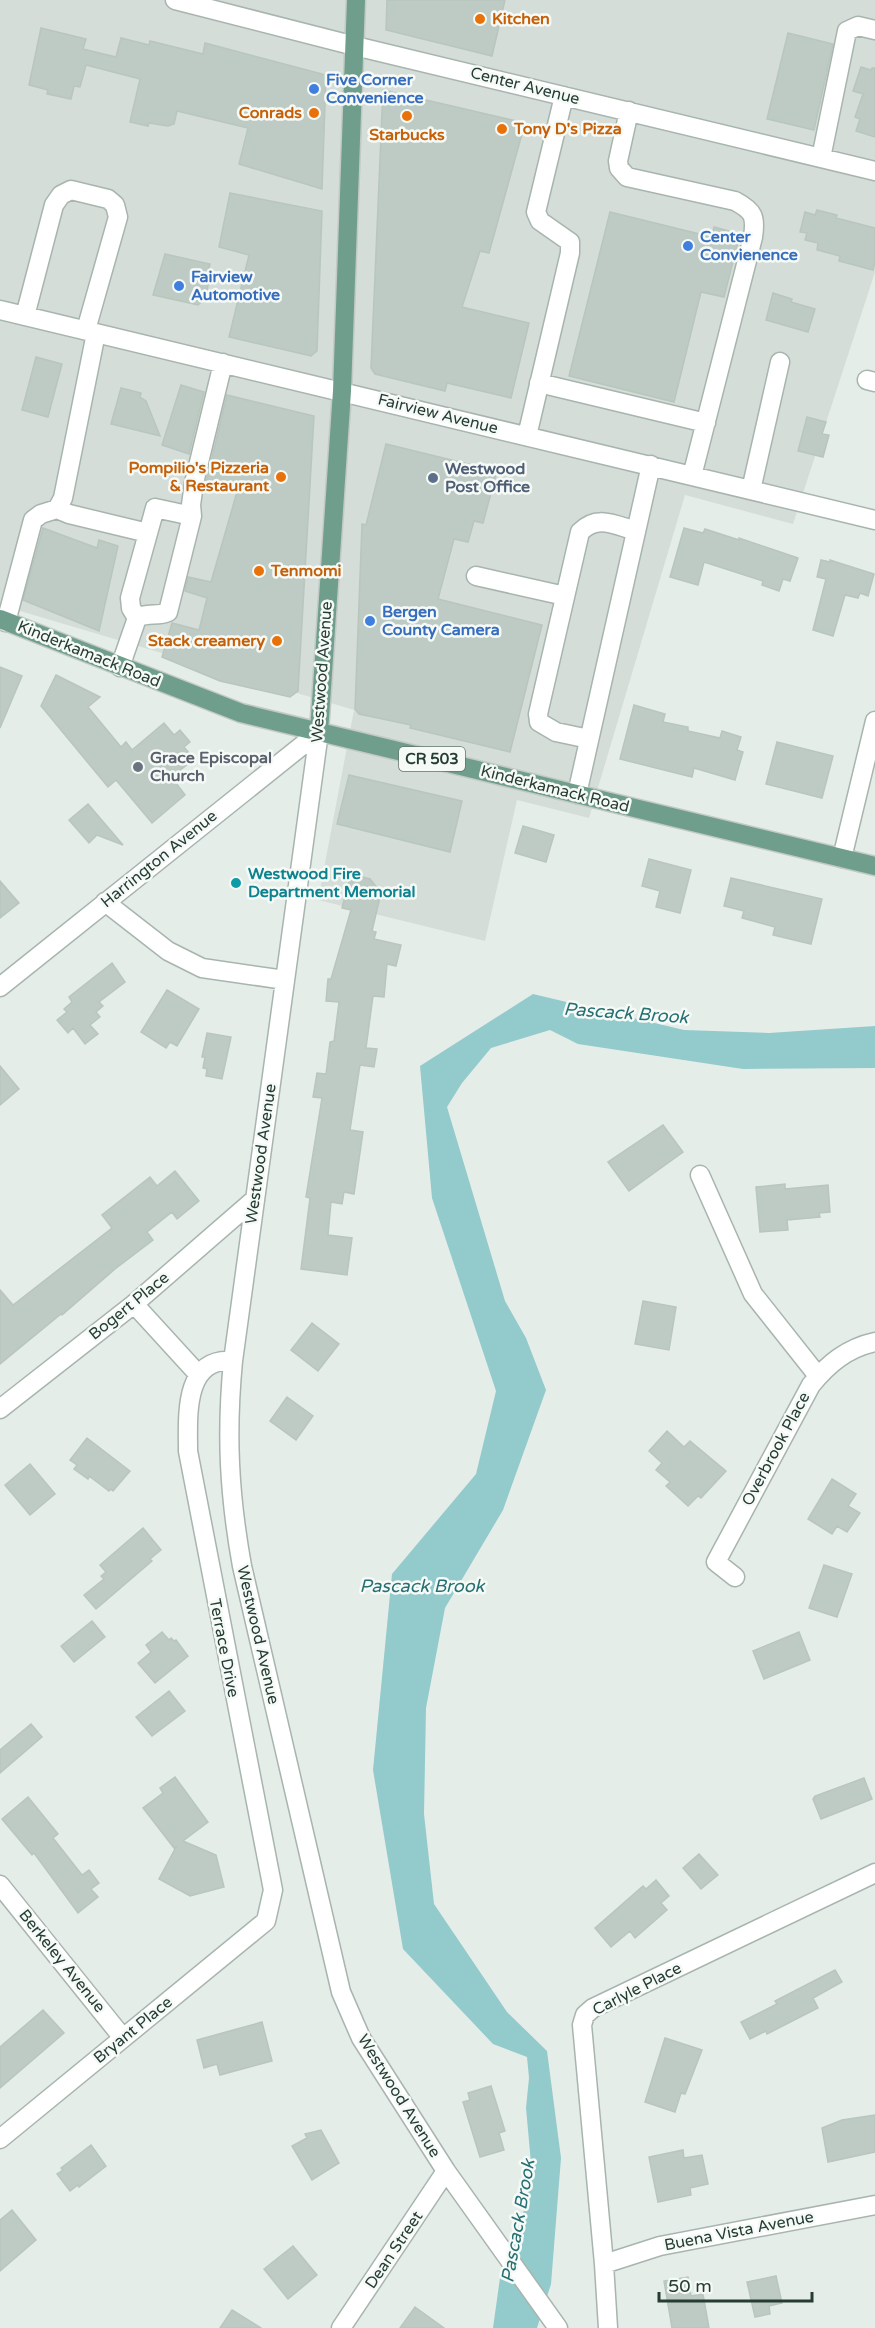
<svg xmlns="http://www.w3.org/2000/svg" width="875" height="2328" viewBox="0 0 875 2328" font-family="'Varela Round',sans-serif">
<rect width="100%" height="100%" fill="#e5ede8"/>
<path fill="#d4ddd7" d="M0 0H875V272L793 524 685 495 589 818 517 800 485 941 318 900 354 710 0 605Z"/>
<path fill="#93cacc" d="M533 994 684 1030 769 1033 875 1026V1068L743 1069 578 1044 550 1030 491 1048 462 1083 447 1107 505 1301 526 1338 546 1390 503 1510 445 1608 426 1708 424 1814 434 1904 507 2012 547 2051 561 2158 551 2284 537 2328H493L500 2278 515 2239 524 2210 531 2163 526 2108 529 2078 527 2057 493 2044 403 1949 373 1770 392 1574 476 1474 496 1391 432 1198 420 1066Z"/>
<path fill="#becac4" stroke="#b8c6be" stroke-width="1.5" d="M387 0H505L492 56 386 30Z
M41 28 86 39 83 49 116 57 121 38 149 45 150 41 203 54 205 43 326 75 322 189 239 164 248 128 177 111 174 124 168 126 149 123 148 126 130 122 140 79 86 65 80 87 74 86 71 99 47 94 48 90 29 85Z
M788 33 833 44 814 130 767 119Z
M861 67 871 70 872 68H875V137L856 131 860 119 855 117 863 94 853 91Z
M383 90 525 123 489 253 480 251 462 307 529 323 511 398 447 383 445 391 375 374 371 368Z
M230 193 322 211 317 351 311 356 229 337 249 255 219 247Z
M817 210 837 215 836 218 875 228V261L873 270 839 261 840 256 817 250 818 243 805 240 807 233 800 232 805 212 815 215Z
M610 212 712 237 714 227 740 234 724 297 701 292 674 402 569 376Z
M165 254 210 264 206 280 209 281 205 299 198 305 153 295Z
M773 293 792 299 791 302 815 309 808 332 766 320Z
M36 357 62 364 48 417 22 410Z
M181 385 204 392 189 454 162 445Z
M121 388 141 393 140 397 146 401 160 436 111 424Z
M227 395 314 416 298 691 290 697 220 681 162 657 172 623 199 630 207 598 185 591 188 577 211 582 237 492 206 483Z
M807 417 826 422 822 434 829 435 823 457 798 451Z
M386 444 497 471 483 523 474 521 468 542 454 539 438 599 542 625 510 752 410 728 411 725 359 714 355 709 362 524 366 525Z
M43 528 97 548 99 540 118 546 99 631 23 600Z
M684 528 703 533 705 529 739 540V538L798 558 790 581 783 579 779 591 762 585 763 581 704 562 698 585 670 577Z
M821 560 830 562V560L874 574 868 596 860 593 858 598 845 595 833 636 813 630 826 579 817 577Z
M0 667 22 676 0 728Z
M56 675 100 697 88 707 121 747 126 742 132 750 164 723 174 735 180 730 190 742 184 747 194 759 173 776 178 781 176 783 185 795 152 823 116 780 108 787 41 706Z
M634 705 665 714 663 722 688 727V731L720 738 722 731 741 737 737 750 743 752 735 780 694 768 692 777 620 759Z
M777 742 833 756 822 798 766 784Z
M349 775 462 801 450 852 337 824Z
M88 804 123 845 97 835 89 843 69 820Z
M523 826 554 835 546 862 515 853Z
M649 859 691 870 680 913 656 907 660 891 642 886Z
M351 874 370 879 381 893 372 931 376 932 374 939 401 945 396 966 387 964 384 997 373 996 366 1048 377 1049 374 1067 360 1065 350 1130 363 1132 354 1194 344 1192 342 1204 331 1202 328 1235 352 1238 347 1275 301 1269 310 1198 306 1197 322 1098 313 1097 317 1073 326 1074 330 1042 334 1041 339 1002 326 1001 328 979H331L351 910 342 908Z
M731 878 822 899 811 944 773 935 775 927 742 918 744 911 724 906Z
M0 881 19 903 0 918Z
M112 963 125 982 99 1002 103 1006 96 1012 100 1017 90 1025 98 1034 85 1044 73 1028 68 1033 57 1020 67 1012 64 1009 72 1002 69 997Z
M167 990 199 1009 177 1046 170 1042 166 1048 141 1032Z
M207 1033 231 1037 222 1079 206 1076 207 1069 203 1068 205 1057H202Z
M0 1066 19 1089 0 1105Z
M663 1125 683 1152 629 1191 608 1162Z
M175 1171 199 1201 177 1219 172 1212 147 1232 153 1240 115 1269 62 1315 61 1314 0 1364V1290L13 1305 112 1228 102 1215 150 1177 157 1186Z
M785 1184V1189L828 1185 830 1212 819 1213 820 1217 787 1220 788 1230 760 1232 756 1187Z
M643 1301 676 1307 669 1350 635 1344Z
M312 1323 339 1344 318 1371 291 1350Z
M287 1397 313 1416 296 1440 270 1421Z
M667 1431 684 1447 690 1441 726 1471 701 1498 698 1496 688 1506 666 1486 670 1482 656 1470 662 1463 649 1451Z
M87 1438 130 1471 113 1491 111 1489 109 1491 89 1476 88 1479 74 1469 77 1465 70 1460Z
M30 1464 55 1494 30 1515 5 1485Z
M832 1479 856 1494 848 1506 860 1513 847 1532 837 1526 832 1534 808 1519Z
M143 1528 161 1550 150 1559 152 1561 96 1609 84 1595 104 1579 101 1576 106 1572 100 1565Z
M824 1565 852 1574 837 1617 809 1608Z
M92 1621 105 1637 74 1662 61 1646Z
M162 1632 169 1640 171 1638 174 1641 176 1640 188 1656 155 1683 138 1663 151 1652 146 1645Z
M799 1632 810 1660 764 1679 753 1651Z
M169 1691 185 1711 152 1736 136 1717Z
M31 1724 42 1737 0 1773V1750Z
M175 1777 208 1822 183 1841 216 1855 224 1887 190 1896 159 1879 176 1847 174 1848 143 1808 163 1793 160 1788Z
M864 1778 872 1799 821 1819 813 1799 815 1796Z
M28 1797 58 1834 53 1838 82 1875 89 1870 99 1883 91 1889 98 1897 78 1913 34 1853 32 1855 2 1819Z
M699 1854 718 1875 701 1889 683 1868Z
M656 1880 669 1896 661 1903 667 1910 635 1938 630 1931 611 1947 595 1928 643 1886 646 1889Z
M835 1970 842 1982 813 1998 818 2008 767 2034 766 2031 750 2039 741 2022 777 2004 775 2001Z
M43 2010 64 2033 0 2088V2047Z
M262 2022 272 2061 220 2075 217 2064 204 2068 197 2040Z
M665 2038 702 2050 685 2094 681 2093 675 2112 645 2102Z
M491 2086 505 2131 499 2133 504 2150 480 2157 463 2102 470 2100 468 2093Z
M875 2115V2152L828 2162 822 2128 842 2120Z
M321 2130 339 2163 312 2180 292 2146 307 2138 305 2134Z
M91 2145 106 2166 79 2187 78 2185 70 2191 57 2174 63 2170 61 2168Z
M683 2150 684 2158 702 2155 708 2184 690 2188 691 2195 658 2202 649 2157Z
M12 2210 36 2240 0 2271V2220Z
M293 2246 317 2275 288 2299 264 2269Z
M776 2276 782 2303 769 2306 770 2314 755 2317 747 2282Z
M688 2277 691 2296 703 2294 709 2328H672L664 2281Z
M415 2307 444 2328H400Z
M232 2310 261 2328H220Z"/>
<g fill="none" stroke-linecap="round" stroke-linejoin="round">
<g stroke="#a8b5ae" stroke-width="21">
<path id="minor" d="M175 0 355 46 875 171
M629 111 618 161 619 168 627 177 735 201C754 211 756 217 753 237L692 476
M821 158 847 31 858 26 875 30
M0 310 875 520
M25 316 54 205 61 195 71 190 108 199 115 205 118 217 86 330
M867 380 875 382
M539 383 706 423
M527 436 570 253V242L540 221 536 212 564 96
M751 490 780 362
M57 509 69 514 148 533
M476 576 565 596
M137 618 131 608 130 598 155 508 192 516
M6 622 33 520 41 514 57 509 63 498 96 333
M120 667 137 618C148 612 157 617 168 612L192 516 191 505 194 483 223 363
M319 732 233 1361C226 1434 229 1494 242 1566L341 1992 361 2038 446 2171 558 2328
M589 739 556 732 539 722 538 714 580 532C597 514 615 525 636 531
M577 794 651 465
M842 858 875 721
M105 902 168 951 202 968 285 980
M0 987 319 732
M700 1175 753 1294 818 1376
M134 1304 198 1374
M0 1409 134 1304 255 1199
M735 1577 716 1562 811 1385C828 1364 847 1348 875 1342
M0 1885 123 2038
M0 2139 266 1921 273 1890 188 1451C188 1417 183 1357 233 1361
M604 2264 660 2246 875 2205
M341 2328 446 2171
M608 2328 604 2264 582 2025 585 2015 593 2008 875 1873"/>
</g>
<g stroke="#c2c9c6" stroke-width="21">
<path id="major" d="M0 619 241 713 875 866
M319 732 342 391 356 0"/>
</g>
<use href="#minor" stroke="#fff" stroke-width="18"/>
<use href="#major" stroke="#6f9e8c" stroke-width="18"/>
</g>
<g fill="#e8710a" stroke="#f6faf7" stroke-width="2">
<circle cx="480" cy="19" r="6"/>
<circle cx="314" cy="113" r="6"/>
<circle cx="407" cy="116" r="6"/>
<circle cx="502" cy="129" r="6"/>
<circle cx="281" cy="477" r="6"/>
<circle cx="259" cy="571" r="6"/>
<circle cx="277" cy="641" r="6"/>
</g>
<g fill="#3f7fe0" stroke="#f6faf7" stroke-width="2">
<circle cx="314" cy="89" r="6"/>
<circle cx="688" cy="246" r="6"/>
<circle cx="179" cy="286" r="6"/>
<circle cx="370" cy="621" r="6"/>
</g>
<circle fill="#5c6f8a" stroke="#f6faf7" stroke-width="2" cx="433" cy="478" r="6"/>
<circle fill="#6b7280" stroke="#f6faf7" stroke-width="2" cx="138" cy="767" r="6"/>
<circle fill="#0f9aa8" stroke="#f6faf7" stroke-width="2" cx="236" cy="883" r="6"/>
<g text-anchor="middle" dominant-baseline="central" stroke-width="5" stroke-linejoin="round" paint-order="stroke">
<rect fill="#f6faf7" stroke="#64766e" stroke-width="1.5" x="399" y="747" width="66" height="24" rx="4.5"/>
<g font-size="15" font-weight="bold" fill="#263d34">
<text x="432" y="759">CR 503</text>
</g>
<g font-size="16" font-weight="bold" fill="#c56008" stroke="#f6faf7" text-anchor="start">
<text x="492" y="19">Kitchen</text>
<text x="302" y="113" text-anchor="end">Conrads</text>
<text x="514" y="129">Tony D's Pizza</text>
<text x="407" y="135" text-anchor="middle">Starbucks</text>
<text x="269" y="468" text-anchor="end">Pompilio's Pizzeria<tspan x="269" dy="18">&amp; Restaurant</tspan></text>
<text x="271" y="571">Tenmomi</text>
<text x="265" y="641" text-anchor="end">Stack creamery</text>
</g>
<g font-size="16" font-weight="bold" fill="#366cbe" stroke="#f6faf7" text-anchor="start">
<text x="326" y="80">Five Corner<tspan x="326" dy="18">Convenience</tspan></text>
<text x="700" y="237">Center<tspan x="700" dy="18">Convienence</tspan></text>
<text x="191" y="277">Fairview<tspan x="191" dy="18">Automotive</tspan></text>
<text x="382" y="612">Bergen<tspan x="382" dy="18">County Camera</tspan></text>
</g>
<g font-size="16" fill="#263d34" stroke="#f6faf7">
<text transform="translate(525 86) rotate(14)">Center Avenue</text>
<text transform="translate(438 414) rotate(14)">Fairview Avenue</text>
<text transform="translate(89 654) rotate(22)">Kinderkamack Road</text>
<text transform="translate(322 672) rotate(-86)">Westwood Avenue</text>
<text transform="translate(555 789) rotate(14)">Kinderkamack Road</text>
<text transform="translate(159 859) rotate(-39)">Harrington Avenue</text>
<text transform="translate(261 1154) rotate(-82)">Westwood Avenue</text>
<text transform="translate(129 1306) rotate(-39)">Bogert Place</text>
<text transform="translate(776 1449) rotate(-62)">Overbrook Place</text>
<text transform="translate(258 1635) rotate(77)">Westwood Avenue</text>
<text transform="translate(224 1648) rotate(79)">Terrace Drive</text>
<text transform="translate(62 1961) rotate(51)">Berkeley Avenue</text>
<text transform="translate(637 1989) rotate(-27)">Carlyle Place</text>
<text transform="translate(133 2030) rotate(-39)">Bryant Place</text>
<text transform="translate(399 2096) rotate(58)">Westwood Avenue</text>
<text transform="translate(739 2231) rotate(-11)">Buena Vista Avenue</text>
<text transform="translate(394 2250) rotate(-56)">Dean Street</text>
</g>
<g font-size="16" font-weight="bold" fill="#4e5e75" stroke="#f6faf7" text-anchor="start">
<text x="445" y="469">Westwood<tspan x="445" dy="18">Post Office</tspan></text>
</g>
<g font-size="16" font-weight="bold" fill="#5b616d" stroke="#f6faf7" text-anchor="start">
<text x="150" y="758">Grace Episcopal<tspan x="150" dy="18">Church</tspan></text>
</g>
<g font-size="16" font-weight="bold" fill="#0d838f" stroke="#f6faf7" text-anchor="start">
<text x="248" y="874">Westwood Fire<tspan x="248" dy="18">Department Memorial</tspan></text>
</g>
<g font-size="18" font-style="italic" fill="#267073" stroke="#f6faf7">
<text transform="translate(626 1013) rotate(4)">Pascack Brook</text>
<text x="422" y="1586">Pascack Brook</text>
<text transform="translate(518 2221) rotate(-80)">Pascack Brook</text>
</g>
</g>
<path d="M659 2292v9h153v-9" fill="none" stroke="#263d34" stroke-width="3"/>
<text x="668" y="2292" font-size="18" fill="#263d34" stroke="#f6faf7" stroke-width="4.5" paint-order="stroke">50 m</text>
</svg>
